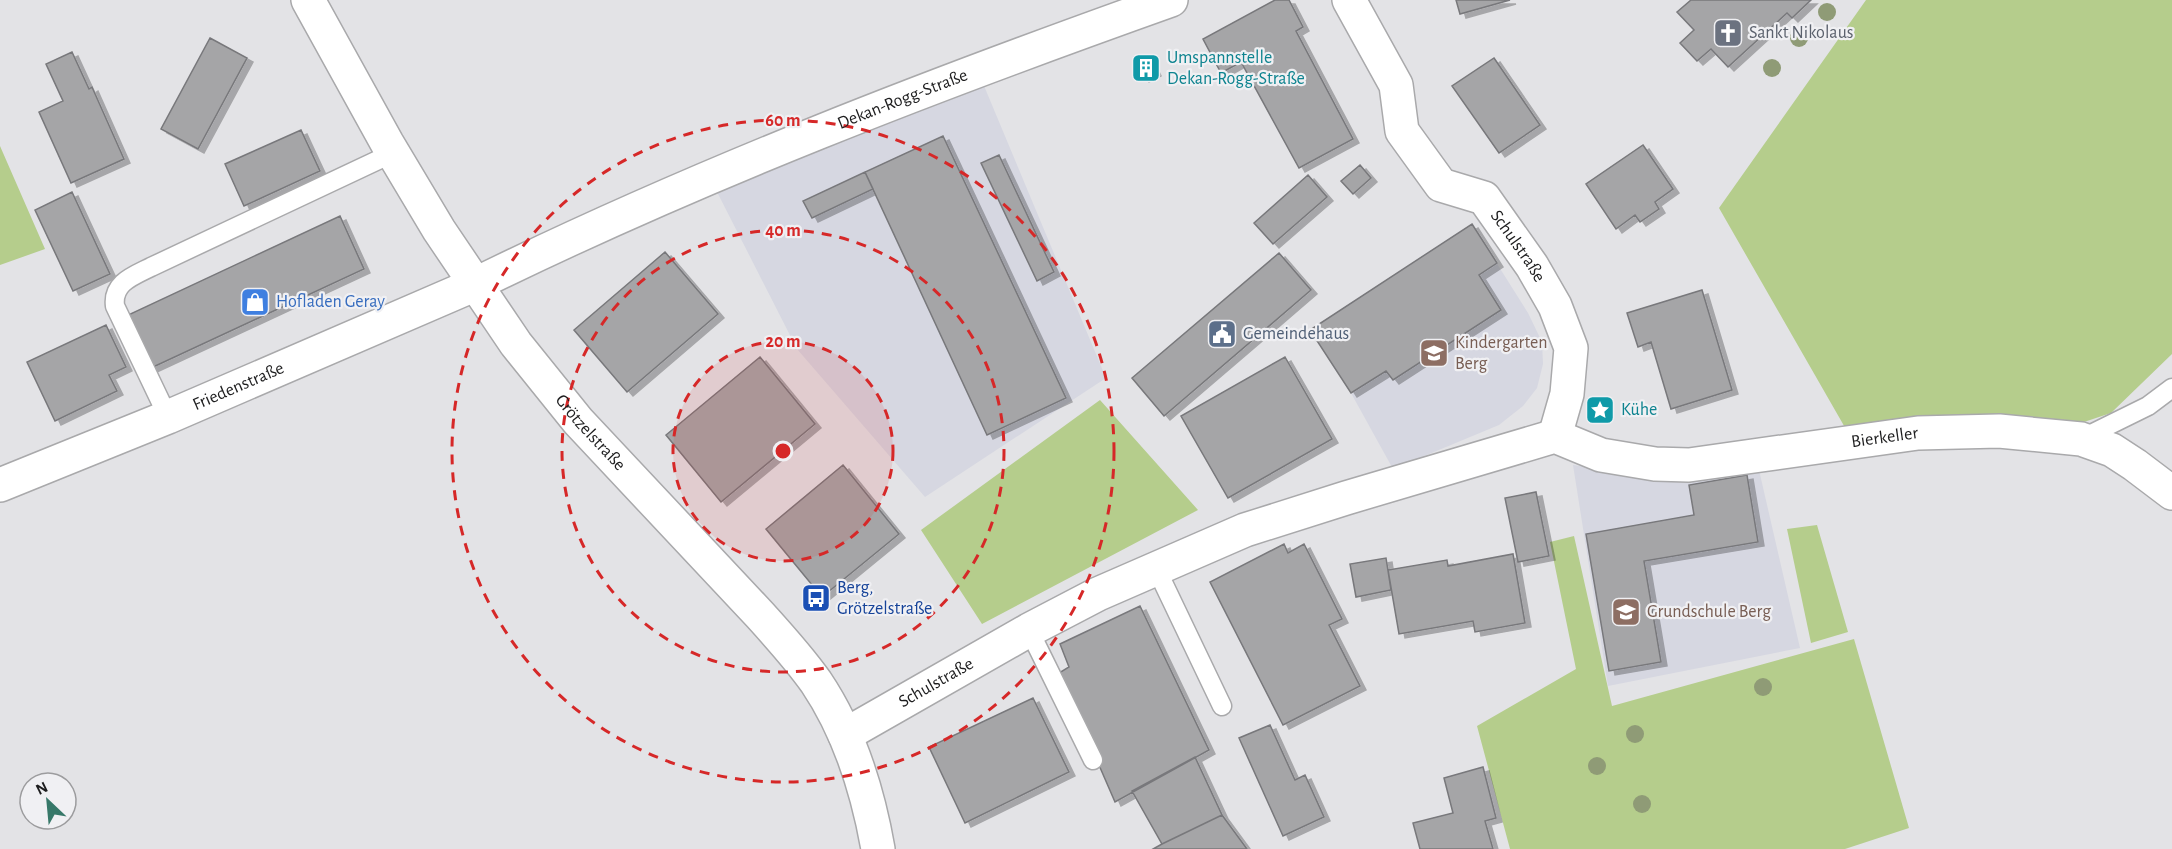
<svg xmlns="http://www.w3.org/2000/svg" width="2172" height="849" viewBox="0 0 2172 849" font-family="'Alegreya Sans',sans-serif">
<defs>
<filter id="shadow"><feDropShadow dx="6" dy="4" stdDeviation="0" flood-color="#0004"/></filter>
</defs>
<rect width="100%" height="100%" fill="#e3e3e6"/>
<path fill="#d6d7e1" d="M982 81 1106 378 925 497 797 349 715 188Z
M1472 224 1528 313 1542 342 1543 364 1537 388 1523 406 1499 425 1393 469 1351 393 1310 330Z
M1573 465 1679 480 1759 470 1800 648 1608 686Z"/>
<path fill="#b5cd8c" d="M1866 0H2172V354L2111 413 2072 426 1847 431 1719 208Z
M0 146 45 249 0 265Z
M1100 400 1198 510 982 624 921 530Z
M1817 525 1848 632 1811 643 1787 529Z
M1574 536 1612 706 1854 639 1909 828 1845 849H1510L1477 726 1576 669 1550 542Z"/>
<path fill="#a5a5a7" stroke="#78787b" stroke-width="1.5" filter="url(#shadow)" d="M1275 0H1289L1303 27 1296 31 1353 139 1299 168 1241 62 1221 73 1203 39Z
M1456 0H1510L1460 14Z
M1691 0H1811L1792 18 1787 13 1728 67 1711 49 1697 61 1680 43 1694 30 1677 12Z
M210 38 247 58 198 149 161 129Z
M72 52 89 89 92 87 124 159 71 183 39 112 63 101 46 64Z
M1494 58 1540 125 1499 153 1452 86Z
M1149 59 1155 72 1143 78 1136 65Z
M301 130 320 171 244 206 225 164Z
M943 136 1066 398 987 435 865 172Z
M1643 145 1673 189 1655 202 1659 209 1640 222 1635 215 1616 229 1586 184Z
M999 155 1054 272 1037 281 981 163Z
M1360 165 1371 178 1353 194 1341 181Z
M865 172 873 189 812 218 803 201Z
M1308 175 1327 197 1273 244 1254 223Z
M72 192 110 274 73 291 35 210Z
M340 216 364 269 151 368 126 316Z
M1472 224 1497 263 1479 275 1501 310 1393 380 1386 371 1351 393 1310 330Z
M665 252 718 314 627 392 574 330Z
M1279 253 1311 290 1164 416 1132 378Z
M1702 290 1732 390 1671 409 1651 342 1638 347 1627 313Z
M106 325 126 367 109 375 117 391 55 421 27 362Z
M760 357 815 424 721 502 666 435Z
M1285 357 1332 439 1228 498 1181 416Z
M843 465 899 534 822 597 766 529Z
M1747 475 1758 542 1644 561 1661 662 1609 671 1586 534 1694 515 1689 485Z
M1536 492 1549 556 1518 562 1505 498Z
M1284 544 1288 553 1304 544 1342 619 1329 625 1360 686 1283 725 1210 582Z
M1513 554 1525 623 1475 632 1473 621 1399 634 1388 570 1447 560 1448 566Z
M1386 558 1391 590 1356 597 1350 564Z
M1140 606 1209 750 1115 802 1059 673 1069 667 1060 644Z
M1033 698 1069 772 965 823 929 747Z
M1270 725 1295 780 1305 775 1324 817 1283 836 1239 738Z
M1195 757 1222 815 1162 844 1132 791Z
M1483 767 1496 818 1485 821 1493 849H1420L1413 823 1453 813 1444 778Z
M1222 815 1247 849H1153L1162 844Z"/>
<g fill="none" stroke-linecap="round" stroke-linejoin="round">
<g stroke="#a9a9ab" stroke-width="21">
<path id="lane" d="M168 417 115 306C112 283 133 276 151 267L393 153
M2081 439 2148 406 2172 388
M1157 570 1222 706
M1029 630 1093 760"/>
</g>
<g stroke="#a9a9ab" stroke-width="36">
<g id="street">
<path id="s1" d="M1349 0 1396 85 1402 131 1441 185 1484 198 1532 266 1555 306 1571 348 1567 394 1555 436"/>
<path id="s2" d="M0 485 168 417 476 284"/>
<path id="s3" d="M845 735 1029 630 1098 594 1245 530 1346 498 1555 436 1601 455 1655 464 1689 465 1918 433 1999 431 2081 439 2112 450 2135 465 2172 493"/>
</g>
</g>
<g stroke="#a9a9ab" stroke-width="36">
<g id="secondary">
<path id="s4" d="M308 0 387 143 439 230 516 344 578 421 760 615C780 637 799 658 816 682 849 731 868 792 878 849"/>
<path id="s5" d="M476 284C700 174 935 84 1171 0"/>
</g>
</g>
<use href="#lane" stroke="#fff" stroke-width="18"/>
<use href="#street" stroke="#fff" stroke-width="33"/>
<use href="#secondary" stroke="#fff" stroke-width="33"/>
</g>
<g fill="#8f9b76">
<circle cx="1827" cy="12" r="9"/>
<circle cx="1799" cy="38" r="9"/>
<circle cx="1772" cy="68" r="9"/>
<circle cx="1763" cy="687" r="9"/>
<circle cx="1635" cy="734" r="9"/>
<circle cx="1597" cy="766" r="9"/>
<circle cx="1642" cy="804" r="9"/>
</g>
<circle cx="783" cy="451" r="110" fill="#d62828" fill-opacity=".12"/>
<g fill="none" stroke="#d62828" stroke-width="3" stroke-dasharray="10 8">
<circle cx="783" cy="451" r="110"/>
<circle cx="783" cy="451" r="221"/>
<circle cx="783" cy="451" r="331"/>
</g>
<defs>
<g id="church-square" transform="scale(1.5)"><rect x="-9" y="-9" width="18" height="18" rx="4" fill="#6b7280" stroke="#f0f0f3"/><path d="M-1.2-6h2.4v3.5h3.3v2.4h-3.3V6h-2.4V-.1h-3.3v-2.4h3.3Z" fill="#fff"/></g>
<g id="building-square" transform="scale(1.5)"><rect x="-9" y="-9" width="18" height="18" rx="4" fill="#0f9aa8" stroke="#f0f0f3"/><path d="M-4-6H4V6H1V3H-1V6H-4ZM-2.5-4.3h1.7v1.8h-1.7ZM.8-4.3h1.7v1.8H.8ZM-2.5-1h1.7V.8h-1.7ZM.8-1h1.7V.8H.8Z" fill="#fff"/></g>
<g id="shop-square" transform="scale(1.5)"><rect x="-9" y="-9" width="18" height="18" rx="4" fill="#3f7fe0" stroke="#f0f0f3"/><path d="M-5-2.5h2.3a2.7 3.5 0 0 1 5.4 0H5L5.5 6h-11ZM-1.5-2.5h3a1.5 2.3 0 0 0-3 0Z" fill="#fff"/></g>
<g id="civic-square" transform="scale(1.5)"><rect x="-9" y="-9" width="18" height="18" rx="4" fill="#5c6f8a" stroke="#f0f0f3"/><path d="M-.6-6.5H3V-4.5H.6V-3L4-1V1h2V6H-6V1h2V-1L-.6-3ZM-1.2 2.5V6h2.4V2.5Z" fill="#fff"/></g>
<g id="school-square" transform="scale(1.5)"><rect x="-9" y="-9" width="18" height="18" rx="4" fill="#8d6e63" stroke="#f0f0f3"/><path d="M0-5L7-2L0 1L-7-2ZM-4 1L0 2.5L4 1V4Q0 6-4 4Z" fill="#fff"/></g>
<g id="sight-square" transform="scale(1.5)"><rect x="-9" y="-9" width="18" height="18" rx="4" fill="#0f9aa8" stroke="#f0f0f3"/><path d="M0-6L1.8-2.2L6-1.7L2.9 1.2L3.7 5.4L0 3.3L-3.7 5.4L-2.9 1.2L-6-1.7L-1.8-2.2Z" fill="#fff"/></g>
<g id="bus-square" transform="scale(1.5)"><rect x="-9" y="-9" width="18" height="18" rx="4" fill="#1a4fb4" stroke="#f0f0f3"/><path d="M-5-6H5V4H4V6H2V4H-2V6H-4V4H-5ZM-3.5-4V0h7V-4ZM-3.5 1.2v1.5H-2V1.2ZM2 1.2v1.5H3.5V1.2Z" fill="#fff"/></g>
</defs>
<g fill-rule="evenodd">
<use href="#church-square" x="1728" y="33"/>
<use href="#building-square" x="1146" y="68"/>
<use href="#shop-square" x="255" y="302"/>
<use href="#civic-square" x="1222" y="334"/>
<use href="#school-square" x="1434" y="353"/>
<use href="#sight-square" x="1600" y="410"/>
<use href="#bus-square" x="816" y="598"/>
<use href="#school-square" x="1626" y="612"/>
</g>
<g text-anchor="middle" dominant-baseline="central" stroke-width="4.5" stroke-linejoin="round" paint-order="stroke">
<g font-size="18" fill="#5b616d" stroke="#f0f0f3" text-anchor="start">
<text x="1749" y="33">Sankt Nikolaus</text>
</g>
<g font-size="18" fill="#0d838f" stroke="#f0f0f3" text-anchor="start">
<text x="1167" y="58">Umspannstelle<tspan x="1167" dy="21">Dekan-Rogg-Straße</tspan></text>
<text x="1621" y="410">Kühe</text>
</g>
<g font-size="18" fill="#1d1d1e" stroke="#f0f0f3">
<text stroke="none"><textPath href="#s5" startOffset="465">Dekan-Rogg-Straße</textPath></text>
<text stroke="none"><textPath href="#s1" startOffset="314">Schulstraße</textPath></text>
<text stroke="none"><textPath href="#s2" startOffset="258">Friedenstraße</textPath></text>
<text stroke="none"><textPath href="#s4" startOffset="518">Grötzelstraße</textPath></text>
<text stroke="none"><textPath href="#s3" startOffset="1110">Bierkeller</textPath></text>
<text stroke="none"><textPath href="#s3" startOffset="105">Schulstraße</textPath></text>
</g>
<g font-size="18" fill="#366cbe" stroke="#f0f0f3" text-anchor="start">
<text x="276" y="302">Hofladen Geray</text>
</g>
<g font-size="18" fill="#4e5e75" stroke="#f0f0f3" text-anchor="start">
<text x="1243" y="334">Gemeindehaus</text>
</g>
<g font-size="18" fill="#785e54" stroke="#f0f0f3" text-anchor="start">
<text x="1455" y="343">Kindergarten<tspan x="1455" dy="21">Berg</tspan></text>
<text x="1647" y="612">Grundschule Berg</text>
</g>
<g font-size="18" fill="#164399" stroke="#f0f0f3" text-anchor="start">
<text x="837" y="588">Berg,<tspan x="837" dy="21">Grötzelstraße</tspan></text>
</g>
</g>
<circle cx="783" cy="451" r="9" fill="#d62828" stroke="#f0f0f3" stroke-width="3"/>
<g font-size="18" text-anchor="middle" font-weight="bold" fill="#d62828" stroke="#f0f0f3" stroke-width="4.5" stroke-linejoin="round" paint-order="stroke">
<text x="783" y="126">60 m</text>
<text x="783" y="236">40 m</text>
<text x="783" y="347">20 m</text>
</g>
<g transform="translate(48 801) rotate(334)"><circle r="28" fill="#f0f0f3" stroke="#9c9c9e" stroke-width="1.5"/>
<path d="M0-4.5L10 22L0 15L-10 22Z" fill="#377869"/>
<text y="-9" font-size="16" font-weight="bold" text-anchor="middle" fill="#1d1d1e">N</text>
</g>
</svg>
